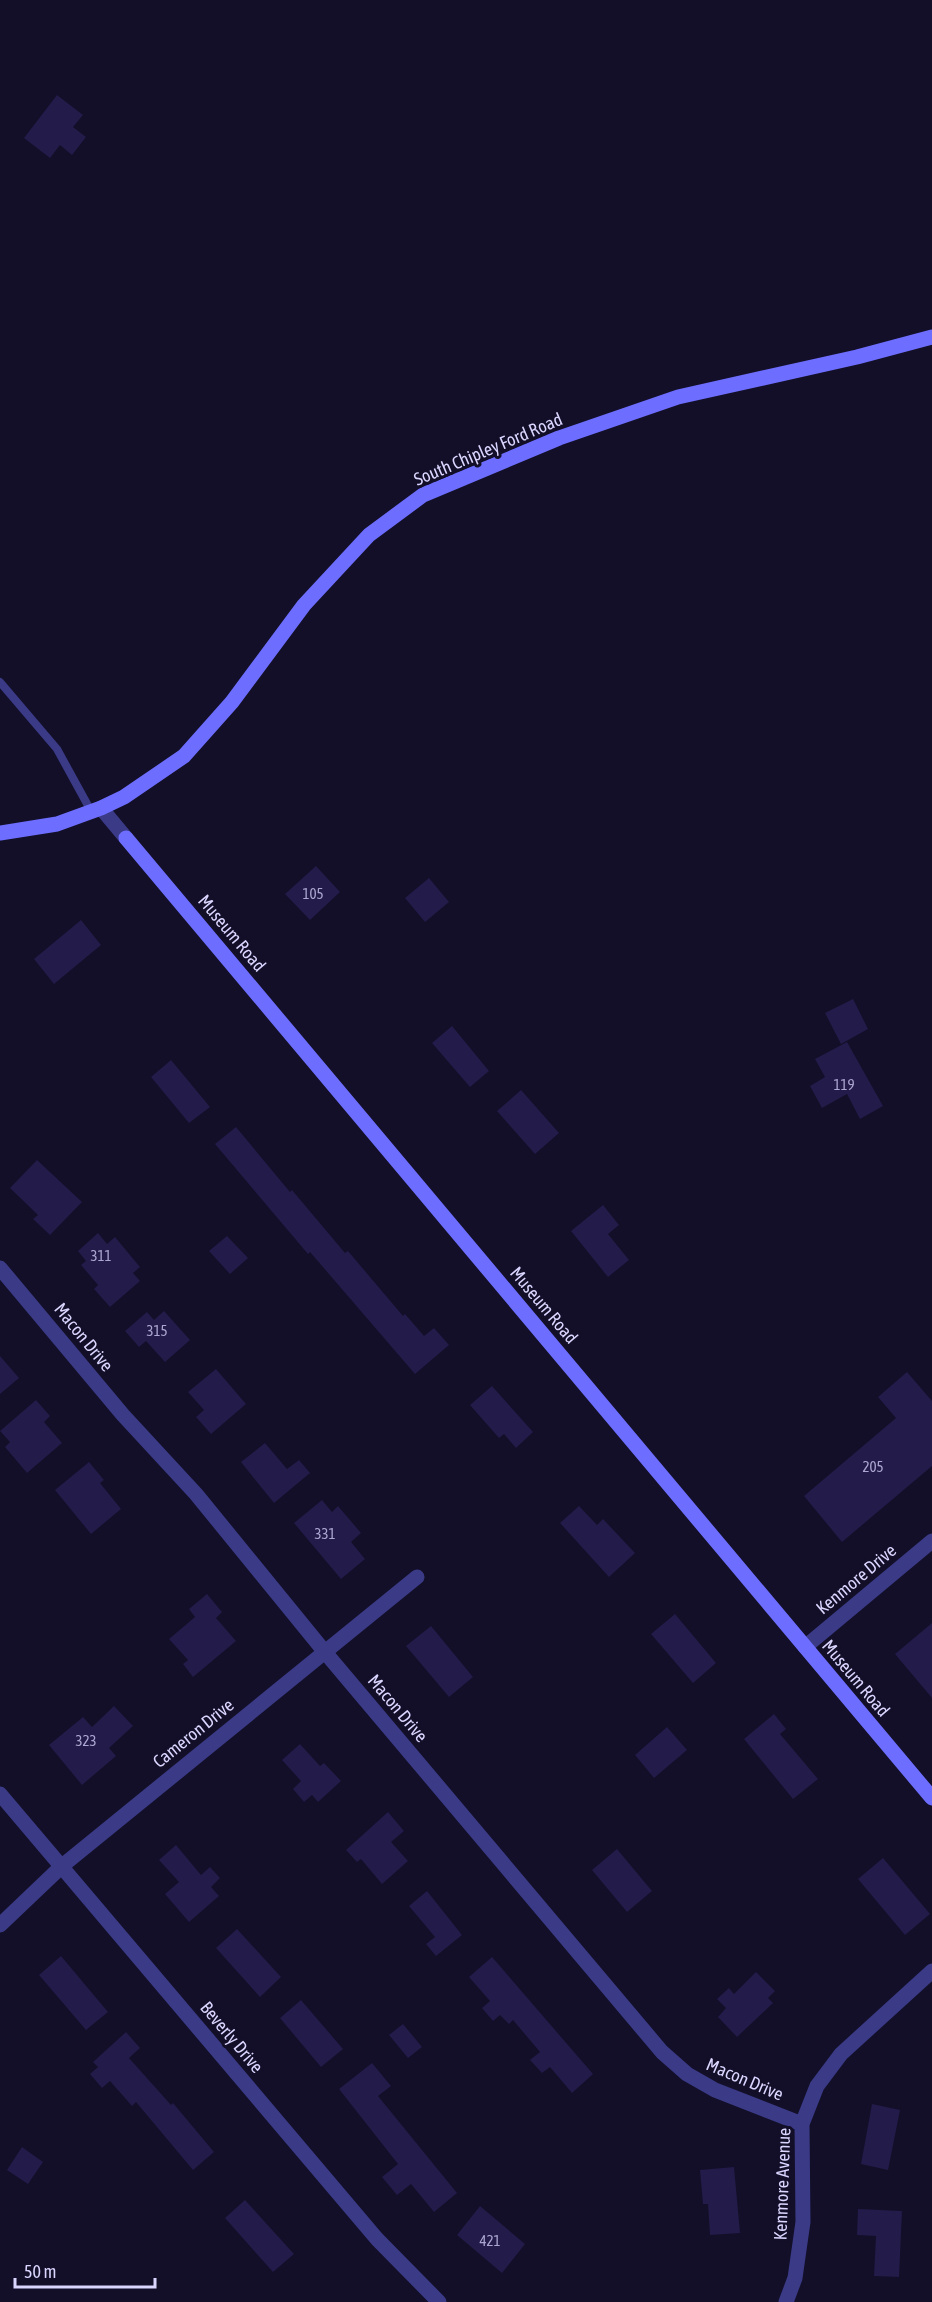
<svg xmlns="http://www.w3.org/2000/svg" width="932" height="2302" viewBox="0 0 932 2302" font-family="'Asap Condensed',sans-serif">
<rect width="100%" height="100%" fill="#130f28"/>
<path fill="#231b49" d="M57 95 83 115 73 127 86 137 72 155 60 145 50 158 24 138Z
M316 866 340 892 310 920 285 894Z
M429 878 449 902 425 922 405 898Z
M81 920 101 945 54 984 34 959Z
M853 999 868 1029 841 1044 825 1013Z
M452 1026 489 1071 470 1087 432 1043Z
M847 1042 883 1106 860 1119 847 1094 822 1108 810 1086 825 1077 815 1059Z
M171 1060 210 1107 189 1123 151 1077Z
M521 1090 559 1133 535 1154 497 1111Z
M236 1127 290 1192 292 1190 345 1253 348 1251 403 1316 405 1314 424 1336 434 1328 449 1345 415 1374 310 1252 308 1254 215 1144Z
M37 1160 82 1202 50 1235 33 1219 38 1215 10 1188Z
M603 1205 619 1225 608 1234 629 1260 608 1277 571 1231Z
M98 1233 107 1244 115 1237 140 1267 133 1273 140 1281 110 1307 94 1289 98 1285 81 1265 86 1261 78 1251Z
M227 1236 248 1258 230 1274 209 1251Z
M164 1311 190 1340 165 1362 146 1341 139 1347 125 1331 147 1312 154 1320Z
M0 1356 19 1378 0 1394Z
M216 1369 246 1404 211 1434 196 1417 204 1410 188 1392Z
M907 1372 932 1401V1466L842 1542 804 1496 896 1418 878 1397Z
M492 1386 533 1432 516 1448 504 1434 499 1438 470 1405Z
M36 1400 50 1416 44 1422 62 1443 27 1473 5 1447 10 1442 0 1431Z
M265 1443 287 1469 299 1460 310 1473 274 1503 241 1462Z
M89 1462 104 1480 100 1483 121 1509 91 1534 55 1490Z
M322 1500 332 1512 338 1506 361 1533 351 1542 365 1559 341 1579 294 1523Z
M579 1506 597 1525 603 1519 635 1553 609 1577 560 1523Z
M207 1594 222 1612 216 1618 236 1641 193 1677 183 1664 188 1660 169 1639 195 1617 189 1609Z
M675 1614 716 1663 693 1683 651 1634Z
M932 1623V1698L895 1654Z
M431 1626 473 1677 449 1697 406 1646Z
M114 1706 133 1726 109 1748 116 1756 82 1785 49 1745 83 1717 92 1727Z
M774 1714 786 1729 780 1734 818 1779 793 1799 744 1739Z
M667 1727 687 1750 654 1778 635 1755Z
M300 1744 320 1766 324 1763 341 1781 318 1802 312 1795 304 1802 293 1789 301 1781 282 1760Z
M388 1812 404 1831 391 1842 408 1861 382 1884 361 1859 357 1862 346 1850Z
M176 1845 201 1875 210 1867 220 1878 211 1887 219 1896 189 1922 165 1894 179 1882 159 1860Z
M617 1849 652 1891 627 1912 592 1870Z
M883 1858 930 1914 905 1935 858 1879Z
M427 1891 462 1935 436 1956 426 1944 435 1937 409 1906Z
M237 1929 281 1977 260 1997 216 1948Z
M61 1956 108 2012 86 2030 39 1975Z
M492 1957 593 2074 572 2093 550 2067 542 2073 530 2060 540 2052 513 2020 509 2024 500 2015 493 2021 482 2008 490 2001 469 1977Z
M756 1972 775 1991 768 1998 773 2003 737 2037 718 2017 726 2008 717 1999 729 1988 734 1994Z
M301 2000 343 2049 321 2067 280 2018Z
M403 2024 422 2047 408 2058 389 2035Z
M126 2032 140 2048 129 2058 171 2105 173 2103 214 2152 193 2170 136 2102 132 2106 110 2081 102 2088 90 2074 98 2067 93 2062Z
M372 2063 391 2086 378 2096 457 2193 434 2212 411 2184 397 2195 382 2177 398 2164 339 2089Z
M872 2104 900 2110 888 2170 861 2164Z
M22 2147 43 2162 28 2184 7 2170Z
M734 2167 740 2233 710 2235 708 2204H703L700 2170Z
M245 2200 294 2254 273 2272 225 2218Z
M480 2206 525 2244 502 2273 457 2235Z
M858 2209 902 2211 899 2277 874 2276 876 2236 857 2235Z"/>
<g fill="none" stroke-linecap="round" stroke-linejoin="round">
<path stroke="#3a3a87" stroke-width="8" d="M0 682 57 749 91 811"/>
<path stroke="#3a3a87" stroke-width="15" d="M101 808 126 838
M0 1268 123 1415 196 1494 324 1651 662 2052 687 2074 715 2090 802 2124
M805 1647 932 1541
M0 1794 377 2239 439 2302
M0 1925 62 1866 417 1577
M786 2302 795 2278 803 2222 802 2124 817 2086 841 2054 932 1971"/>
<path stroke="#6d6eff" stroke-width="15" d="M0 833 57 824 101 808 124 797 184 756 232 702 304 605 369 535 423 495 559 438 678 397 857 357 932 337
M126 838 932 1798"/>
</g>
<g text-anchor="middle" dominant-baseline="central" stroke-width="6" stroke-linejoin="round" paint-order="stroke">
<g font-size="15" fill="#aca7d2">
<text x="313" y="893">105</text>
<text x="844" y="1084">119</text>
<text x="101" y="1255">311</text>
<text x="157" y="1330">315</text>
<text x="873" y="1466">205</text>
<text x="325" y="1533">331</text>
<text x="86" y="1740">323</text>
<text x="490" y="2240">421</text>
</g>
<g font-size="18" fill="#dad6ff" stroke="#130f28">
<text transform="translate(488 449) rotate(-23)">South Chipley Ford Road</text>
<text transform="translate(232 933) rotate(50)">Museum Road</text>
<text transform="translate(544 1305) rotate(50)">Museum Road</text>
<text transform="translate(84 1337) rotate(51)">Macon Drive</text>
<text transform="translate(856 1579) rotate(-40)">Kenmore Drive</text>
<text transform="translate(856 1678) rotate(50)">Museum Road</text>
<text transform="translate(398 1708) rotate(50)">Macon Drive</text>
<text transform="translate(193 1733) rotate(-39)">Cameron Drive</text>
<text transform="translate(232 2037) rotate(50)">Beverly Drive</text>
<text transform="translate(745 2079) rotate(23)">Macon Drive</text>
<text transform="translate(782 2184) rotate(-88)">Kenmore Avenue</text>
</g>
</g>
<path d="M15 2278v9h140v-9" fill="none" stroke="#dad6ff" stroke-width="3"/>
<text x="24" y="2278" font-size="18" fill="#dad6ff" stroke="#130f28" stroke-width="4.5" paint-order="stroke">50 m</text>
</svg>
